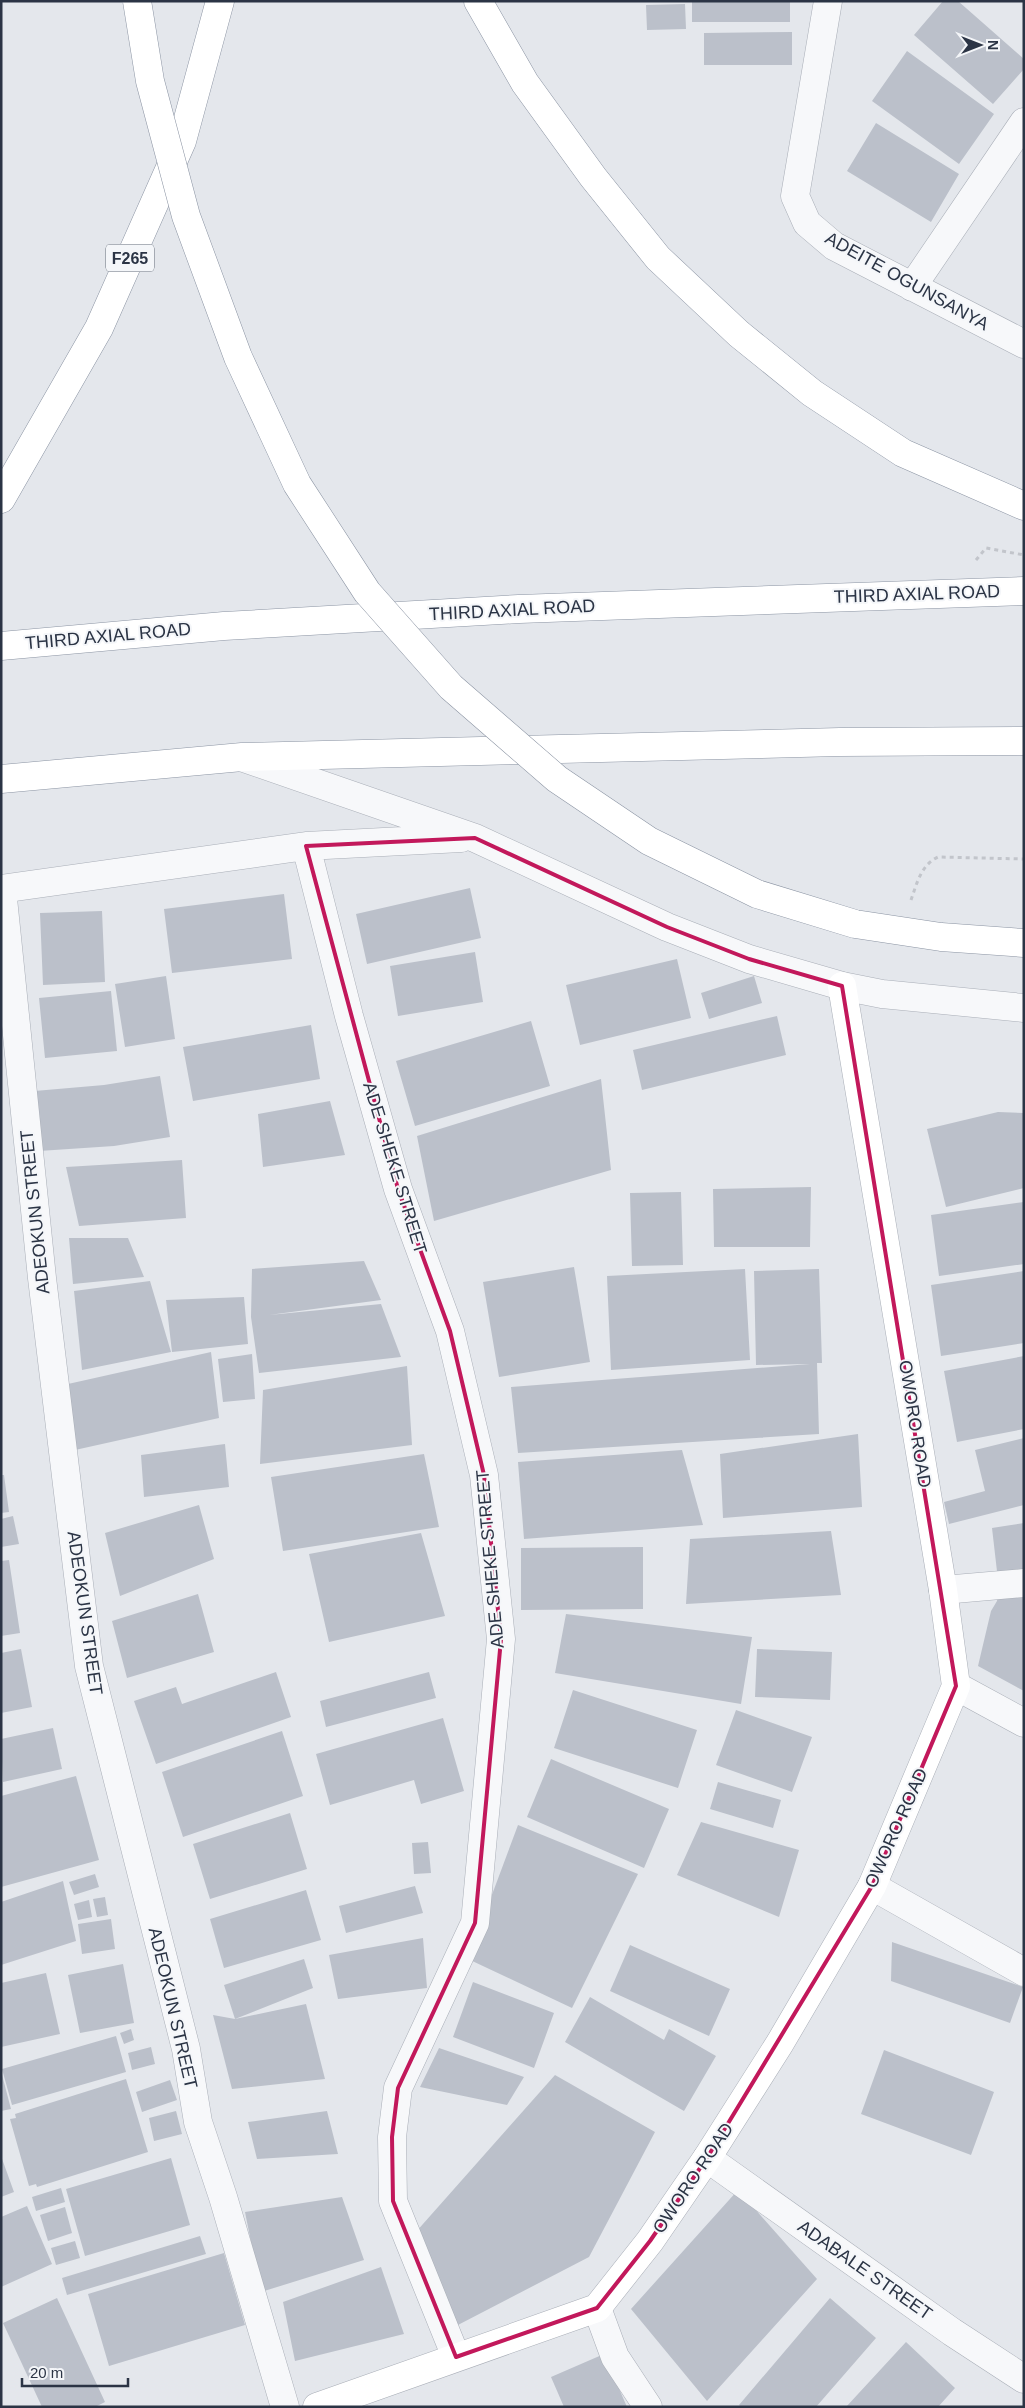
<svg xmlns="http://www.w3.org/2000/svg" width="1025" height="2408" viewBox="0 0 1025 2408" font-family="Arial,sans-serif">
<rect width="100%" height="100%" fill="#e4e7ec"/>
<path fill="#bbc0ca" d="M692 1H790V22H692Z
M943 1H958L1024 59V69L993 104 914 35Z
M685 4 686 29 647 30 646 5Z
M792 32V65H704V33Z
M907 51 994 114 959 164 872 101Z
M876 123 959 174 931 222 847 171Z
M470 888 481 938 367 964 356 914Z
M284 894 292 959 172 973 164 909Z
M102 911 105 982 43 985 40 913Z
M475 952 483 1002 398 1016 390 966Z
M677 959 691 1018 580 1045 566 985Z
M166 976 175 1039 125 1047 115 984Z
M754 976 762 1003 709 1019 701 993Z
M111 991 117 1051 45 1058 39 998Z
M777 1016 786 1055 642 1090 633 1050Z
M531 1021 550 1086 415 1126 396 1061Z
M311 1025 320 1079 193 1101 183 1047Z
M160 1076 170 1137 114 1146 39 1151 23 1092 104 1085Z
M601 1079 611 1170 434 1221 417 1136Z
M330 1101 345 1155 263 1167 258 1114Z
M998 1112 1024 1113V1188L946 1207 927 1129Z
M182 1160 186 1218 79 1226 66 1167Z
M811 1187 810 1247H714L713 1189Z
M681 1192 683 1265 632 1266 630 1193Z
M1024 1202V1264L939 1276 931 1215Z
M69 1238H128L144 1277 73 1284Z
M364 1261 381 1300 269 1315 381 1304 401 1357 259 1373 251 1317 252 1269Z
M574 1267 590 1362 499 1377 483 1282Z
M745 1269 750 1360 611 1370 607 1276Z
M819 1269 822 1363H817L819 1434 518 1453 511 1387 810 1364 756 1365 754 1271Z
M1024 1271V1343L941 1356 931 1285Z
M150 1281 171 1352 82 1370 74 1291Z
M244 1297 248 1344 172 1352 166 1300Z
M211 1352 219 1418 66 1452 59 1386Z
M252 1354 255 1399 223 1402 218 1359Z
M1024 1356V1429L957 1442 944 1371Z
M407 1366 412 1445 260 1464 263 1390Z
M858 1434 862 1507 723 1518 720 1454Z
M1024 1438V1505L949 1524 944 1502 985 1491 975 1450Z
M225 1444 229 1487 144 1497 141 1455Z
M682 1450 703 1525 524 1539 518 1462Z
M424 1454 439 1527 283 1551 271 1477Z
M1 1475H4L9 1512 1 1513Z
M199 1505 214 1559 120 1596 105 1533Z
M13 1516 19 1544 1 1547V1519Z
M1024 1523V1577L998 1580 992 1528Z
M831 1531 841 1595 686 1604 690 1539Z
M421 1533 445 1616 329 1642 309 1554Z
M643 1547V1609L521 1610V1548Z
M9 1560 20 1633 1 1636V1561Z
M999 1585 1024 1587V1691L978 1666 991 1611 997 1601Z
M198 1594 214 1652 127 1678 112 1621Z
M566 1614 752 1637 741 1704 555 1673Z
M21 1649 32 1707 1 1713V1653Z
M757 1649 832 1652 830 1700 755 1697Z
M276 1672 291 1717 156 1764 134 1701 176 1687 182 1704Z
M429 1672 436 1698 326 1727 320 1701Z
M573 1690 697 1730 678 1788 554 1748Z
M736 1710 812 1737 792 1792 716 1765Z
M443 1718 464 1791 421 1804 414 1780 330 1805 316 1754Z
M53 1728 62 1769 3 1782 1 1739Z
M282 1731 303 1796 183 1837 162 1772Z
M551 1759 669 1809 644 1868 527 1817Z
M76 1776 99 1860 1 1887V1796Z
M718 1782 781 1800 773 1828 710 1809Z
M290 1813 307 1869 210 1899 193 1844Z
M701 1822 799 1850 779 1917 677 1875Z
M518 1825 638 1874 572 2008 468 1959Z
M428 1842 431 1873 414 1874 412 1843Z
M95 1874 99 1887 74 1895 69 1882Z
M63 1881 76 1941 1 1965V1902Z
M415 1886 423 1913 346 1933 339 1906Z
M306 1890 321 1940 224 1968 210 1919Z
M105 1897 108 1915 97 1917 93 1899Z
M89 1900 92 1917 78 1920 74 1904Z
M111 1919 115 1949 82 1954 78 1924Z
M423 1938 427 1988 338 1999 329 1955Z
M892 1942 1023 1987 1010 2023 891 1981Z
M630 1945 730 1989 709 2036 610 1991Z
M304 1959 313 1988 235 2019 306 2004 325 2079 232 2089 213 2015 235 2019 224 1985Z
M123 1964 134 2023 80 2033 68 1975Z
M46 1973 60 2034 1 2047V1983Z
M473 1982 554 2013 534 2068 453 2037Z
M590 1997 664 2040 669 2029 716 2056 684 2111 565 2042Z
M131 2029 134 2040 124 2044 120 2033Z
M116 2036 126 2072 12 2105 2 2069Z
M151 2047 155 2064 132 2070 128 2053Z
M439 2048 524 2077 507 2105 420 2087Z
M884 2050 994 2092 971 2155 861 2114Z
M1 2071 11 2109 1 2111Z
M555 2075 655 2132 589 2257 456 2326 415 2233Z
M126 2079 148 2152 37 2187 36 2184 29 2186 10 2119 16 2118 15 2114Z
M170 2080 177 2100 142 2112 136 2092Z
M176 2111 182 2134 154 2141 149 2118Z
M327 2111 338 2154 257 2159 248 2122Z
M1 2156 14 2192 1 2197Z
M171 2158 190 2225 85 2256 66 2189Z
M61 2188 65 2202 36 2211 32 2197Z
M738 2190 817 2279 707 2401 631 2309Z
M342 2197 364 2260 261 2292 245 2212Z
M27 2206 52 2264 1 2287V2217Z
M65 2207 72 2233 48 2241 40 2215Z
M200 2236 206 2254 67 2295 62 2278Z
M75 2241 80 2258 56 2265 51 2248Z
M224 2253 245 2325 109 2366 88 2294Z
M381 2267 404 2334 295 2361 283 2302Z
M57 2298 105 2402 95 2407H42L3 2323Z
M830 2298 876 2338 816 2407H741L739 2405Z
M906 2342 955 2388 938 2407H846Z
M604 2354 627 2407H564L551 2377Z"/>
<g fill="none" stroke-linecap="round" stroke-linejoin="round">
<g stroke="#a9aeb7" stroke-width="29">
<path id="street" d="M828 1 795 196 807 223 834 246 1024 344
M912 287 1024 122
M244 758 475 838 667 927 749 959 842 986 882 994 1024 1008
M306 846 349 1016 398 1189 450 1331 484 1475 501 1639 475 1923 398 2088 392 2137 393 2201 456 2357
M1 889 306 846 461 838
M2 889 42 1278 89 1666 186 2049 198 2122 223 2197 285 2407
M943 1590 1024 1583
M956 1686 1024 1723
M872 1886 1024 1972
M707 2158 952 2332 1024 2379
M597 2308 615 2357 648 2407"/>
</g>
<g stroke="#a9aeb7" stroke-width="29">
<path id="secondary" d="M317 2407 597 2308 650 2241 707 2158 780 2043 872 1886 956 1686 943 1590 842 986"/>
</g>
<g stroke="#8b94a3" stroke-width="29">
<path id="highway" d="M478 1 525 83 593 177 658 258 739 334 812 393 903 453 1024 506
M1 499 99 328 182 141 220 1
M1 646 224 626 519 609 1024 591
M1 779 242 757 840 742 1024 741"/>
</g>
<path stroke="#c2c5cb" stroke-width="3" stroke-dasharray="4 4" stroke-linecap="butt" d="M976 560 986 548 1024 555
M911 900C917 883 921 865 938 857L1024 859"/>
<use href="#street" stroke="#f7f8fa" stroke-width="28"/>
<use href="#secondary" stroke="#fff" stroke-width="28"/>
<use href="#highway" stroke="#fff" stroke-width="28"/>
<g stroke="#8b94a3" stroke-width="29" stroke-linecap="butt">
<path id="highway-bridge" d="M137 1 150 81 186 216 238 357 297 484 367 592 451 687 557 779 649 841 757 894 855 924 941 937 1024 943"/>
</g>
<use href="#highway-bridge" stroke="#fff" stroke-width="28"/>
</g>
<path fill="none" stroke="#c2185b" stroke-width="4" stroke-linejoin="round" d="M475 838 667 927 749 959 842 986 956 1686 872 1886 707 2158 650 2241 597 2308 456 2357 393 2201 392 2137 398 2088 475 1923 501 1639 484 1475 450 1331 398 1189 306 846Z"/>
<g text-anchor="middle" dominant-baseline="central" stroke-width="4" stroke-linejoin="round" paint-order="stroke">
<rect fill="#f4f6f9" stroke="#676e7b" stroke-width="1" x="106" y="244.5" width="48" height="27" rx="4"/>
<g font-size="16" font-weight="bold" fill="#2b3445">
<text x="130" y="258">F265</text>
</g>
<g font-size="18" fill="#2b3445" stroke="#f4f6f9">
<text transform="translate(907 281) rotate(29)">ADEITE OGUNSANYA</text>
<text transform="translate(917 594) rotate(-2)">THIRD AXIAL ROAD</text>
<text transform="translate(512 610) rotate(-3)">THIRD AXIAL ROAD</text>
<text transform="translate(108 636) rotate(-5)">THIRD AXIAL ROAD</text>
<text transform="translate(395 1168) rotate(73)">ADE SHEKE STREET</text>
<text transform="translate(35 1212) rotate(-96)">ADEOKUN STREET</text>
<text transform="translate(915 1424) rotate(81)">OWORO ROAD</text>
<text transform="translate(490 1559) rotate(-95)">ADE SHEKE STREET</text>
<text transform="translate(85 1613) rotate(82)">ADEOKUN STREET</text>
<text transform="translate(896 1828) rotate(-66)">OWORO ROAD</text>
<text transform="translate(173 2008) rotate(77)">ADEOKUN STREET</text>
<text transform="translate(693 2178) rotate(-56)">OWORO ROAD</text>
<text transform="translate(865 2270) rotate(35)">ADABALE STREET</text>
</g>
</g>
<rect width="1025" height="2408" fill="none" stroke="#2b3445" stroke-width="5"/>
<g transform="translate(980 45) rotate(90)" stroke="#f4f6f9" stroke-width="4" paint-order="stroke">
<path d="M0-4L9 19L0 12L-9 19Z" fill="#2b3445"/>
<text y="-8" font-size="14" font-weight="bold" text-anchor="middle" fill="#2b3445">N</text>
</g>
<path d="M22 2378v8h106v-8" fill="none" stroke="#2b3445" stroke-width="2.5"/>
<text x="30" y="2378" font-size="15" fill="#2b3445" stroke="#f4f6f9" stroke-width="4" paint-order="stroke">20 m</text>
</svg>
